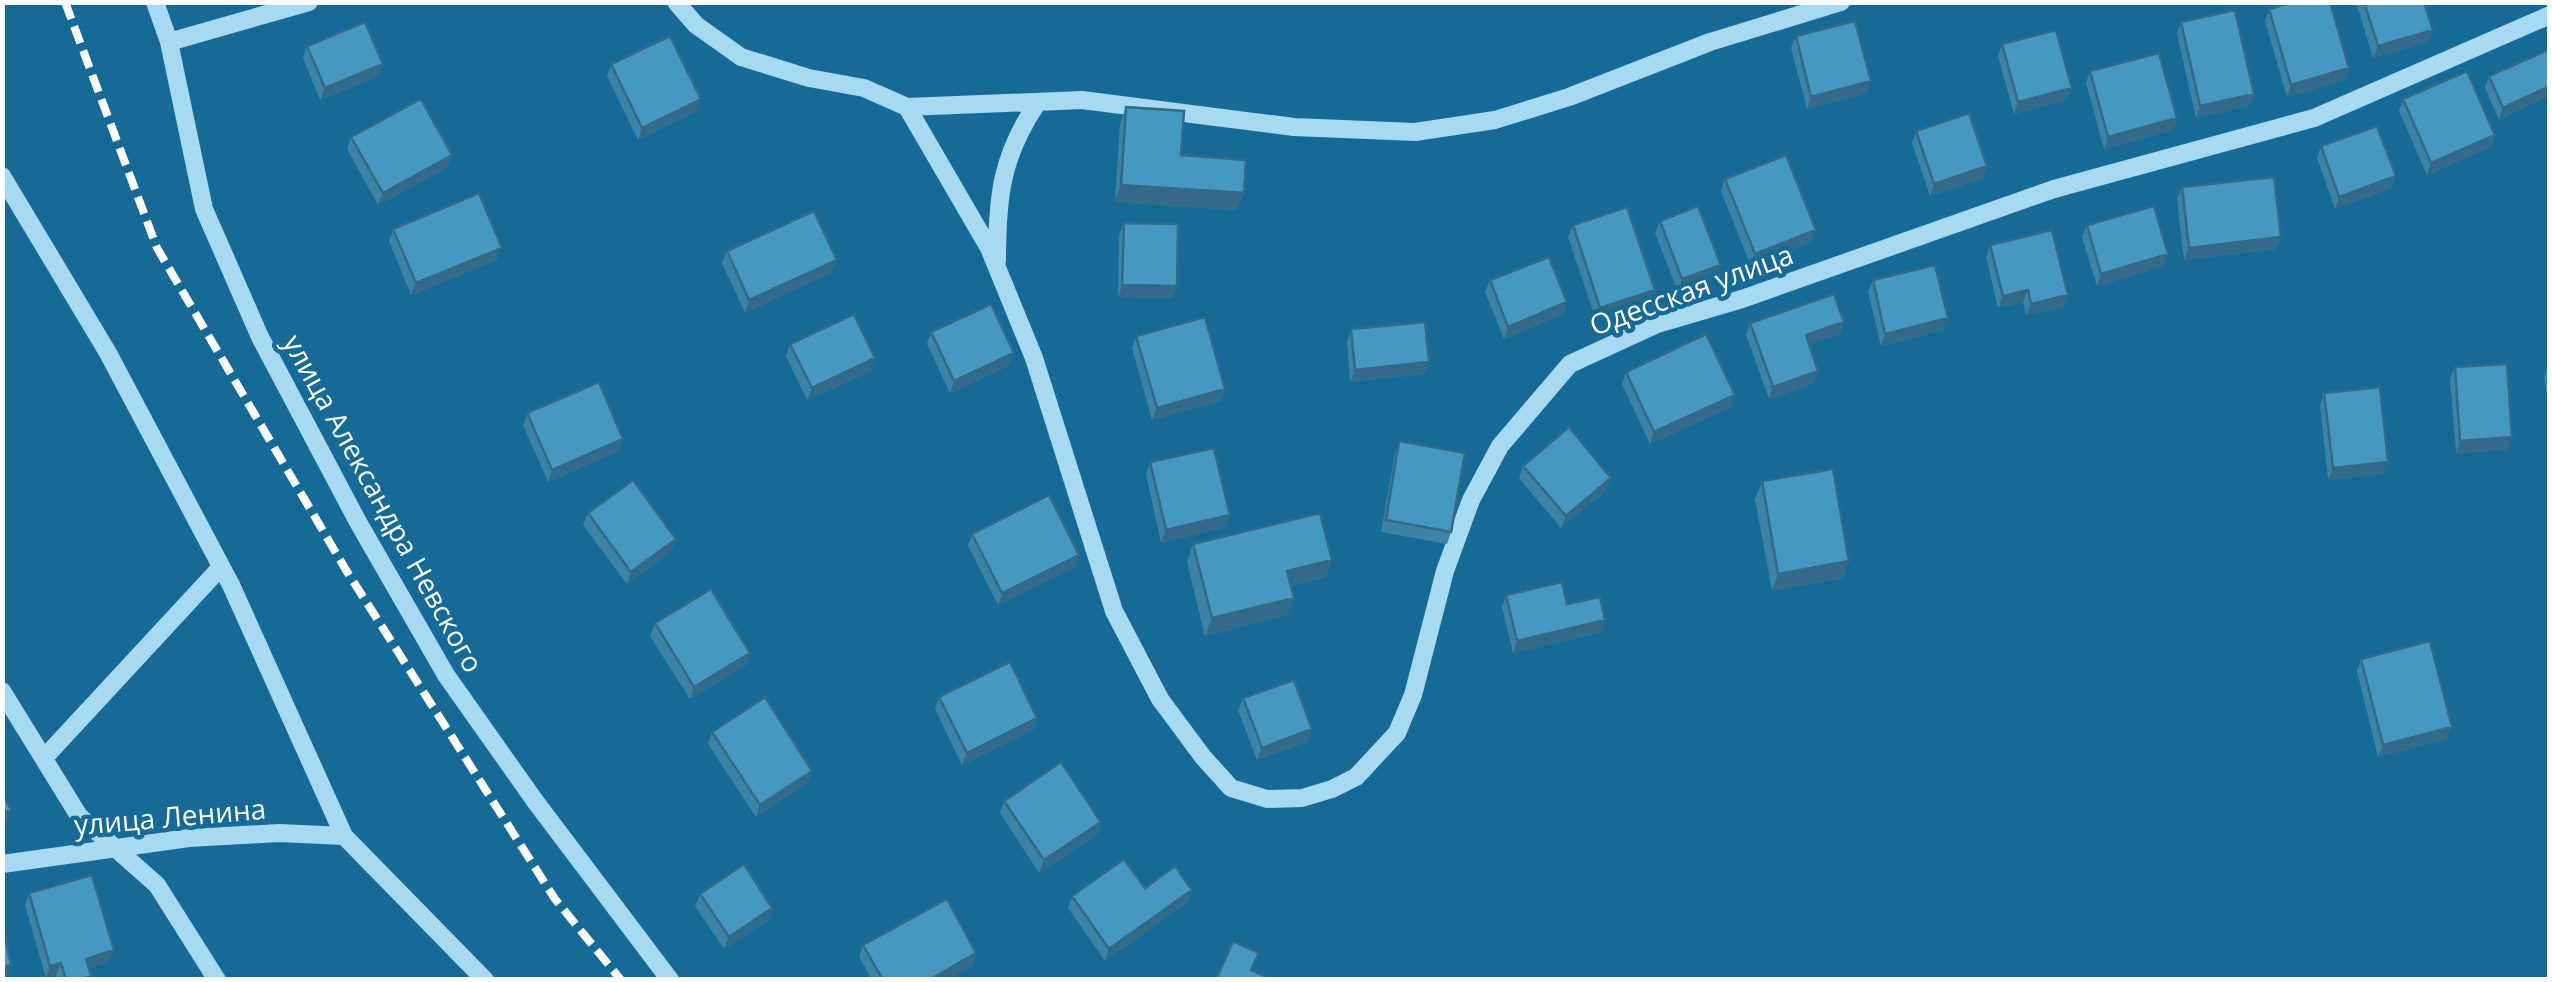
<svg xmlns="http://www.w3.org/2000/svg" width="2552" height="982" viewBox="0 0 2552 982" font-family="'Open Sans',sans-serif">
<rect width="100%" height="100%" fill="#166a97"/>
<g fill="none" stroke-linecap="round" stroke-linejoin="round">
<path stroke="#a8d9f2" stroke-width="18" d="M155 2 169 42 204 209 260 337 358 522 446 675 535 801 670 980
M676 2 696 25 741 57 809 78 864 88 907 107 989 248 1034 358 1114 611 1160 699 1203 757 1231 788 1267 799 1302 798 1332 789 1356 777 1397 733 1413 695 1445 571 1471 500 1500 446 1570 364 1657 324 1742 299 2054 189 2314 118 2550 15
M169 42 309 2
M907 107 1082 100 1294 127 1415 132 1495 120 1569 97 1710 42 1841 2
M2 176 108 353 231 585 344 836 485 980
M997 261C997 197 1001 156 1038 102
M2 691 79 816 157 885 217 980
M44 758 221 567
M2 864 189 838 279 833 344 836"/>
<path stroke="#fff" stroke-width="8" stroke-dasharray="18 8" stroke-linecap="butt" d="M65 2 157 248 346 570 555 899 621 980"/>
</g>
<path fill="#3d83a6" d="M2356 2H2424L2428 42 2373 58Z
M2269 9 2345 80 2287 97 2265 21Z
M2181 22 2249 106 2196 118 2177 34Z
M1796 36 1867 93 1807 109 1791 48Z
M2002 44 2067 100 2014 114 1998 56Z
M307 46 379 76 320 100 303 58Z
M2550 49 2499 120 2485 88 2489 76Z
M611 64 697 111 638 140 607 76Z
M2090 71 2177 118 2173 130 2104 149 2086 83Z
M2403 99 2495 135 2491 147 2427 175 2399 111Z
M1126 107 1181 155 1237 210 1115 202 1120 124Z
M1916 131 1983 178 1930 196 1912 143Z
M351 137 448 167 378 205 347 149Z
M2321 146 2396 176 2391 188 2335 209 2317 158Z
M1725 179 1812 242 1751 266 1721 191Z
M2182 187 2281 237 2276 249 2184 260 2177 199Z
M1660 221 1716 277 1678 292 1655 233Z
M1124 223 1173 298 1118 297 1119 235Z
M1573 225 1650 302 1596 320 1568 237Z
M2087 225 2164 266 2097 286 2082 237Z
M393 229 497 260 411 295 389 241Z
M1990 245 2068 295 2063 307 2026 316 2023 302 1998 308 1986 257Z
M727 251 832 272 745 313 722 263Z
M1490 280 1563 314 1504 339 1485 292Z
M1873 280 1944 330 1881 346 1868 292Z
M1844 322 1840 334 1809 344 1814 383 1769 399 1746 335 1750 323Z
M1351 329 1425 374 1350 382 1347 341Z
M931 332 1010 365 950 393 927 344Z
M1136 336 1221 401 1152 420 1132 348Z
M790 344 871 371 807 400 786 356Z
M2550 363V419L2544 376Z
M2455 367 2508 450 2456 453 2450 379Z
M1626 372 1731 407 1650 444 1622 384Z
M2324 393 2384 474 2328 480 2320 405Z
M527 413 619 451 548 482 523 425Z
M1399 441 1451 532 1447 544 1381 532 1395 453Z
M1150 462 1226 527 1161 543 1146 474Z
M1523 466 1607 490 1561 528 1519 478Z
M1762 481 1843 578 1772 591 1755 499Z
M588 513 672 551 627 584 583 525Z
M972 534 1079 555 1075 567 998 605 968 546Z
M1193 544 1326 577 1291 586 1288 615 1205 636 1187 562Z
M1506 595 1567 604 1601 632 1513 653 1502 607Z
M655 623 750 653 746 665 690 699 650 636Z
M2361 659 2447 739 2378 757 2357 671Z
M939 697 1037 718 1033 730 962 765 935 709Z
M1243 698 1308 741 1257 760 1238 710Z
M712 732 808 783 756 817 708 744Z
M1004 801 1101 822 1097 834 1039 873 1000 813Z
M1145 888 1192 890 1188 902 1105 961 1068 908 1072 896Z
M29 893 109 962 89 968 91 976 90 980H58L56 975 46 978 25 905Z
M700 894 772 908 768 920 724 949 695 906Z
M863 945 976 953 972 966 946 980H872L859 957Z"/>
<path fill="#326a87" d="M2433 30 2428 42 2373 58 2378 46Z
M383 64 379 76 320 100 325 88Z
M2349 68 2345 80 2287 97 2291 85Z
M1871 81 1867 93 1807 109 1811 97Z
M2550 86V96L2499 120 2503 108Z
M2072 88 2067 100 2014 114 2018 102Z
M2254 94 2249 106 2196 118 2200 106Z
M701 99 697 111 638 140 642 128Z
M2177 118 2173 130 2104 149 2108 137Z
M2495 135 2491 147 2427 175 2431 163Z
M452 155 448 167 378 205 383 193Z
M1987 166 1983 178 1930 196 1934 184Z
M2396 176 2391 188 2335 209 2339 197Z
M1121 185 1244 193 1237 210 1115 202Z
M1816 230 1812 242 1751 266 1755 254Z
M2281 237 2276 249 2184 260 2189 248Z
M502 248 497 260 411 295 416 283Z
M2168 254 2164 266 2097 286 2101 274Z
M837 260 832 272 745 313 749 300Z
M1721 265 1716 277 1678 292 1682 279Z
M1122 285 1177 286 1173 298 1118 297Z
M1655 290 1650 302 1596 320 1600 308Z
M2028 290 2023 302 1998 308 2003 296Z
M2068 295 2063 307 2026 316 2031 304Z
M1567 302 1563 314 1504 339 1508 327Z
M1948 318 1944 330 1881 346 1885 334Z
M1844 322 1840 334 1801 347 1806 335Z
M1014 353 1010 365 950 393 954 381Z
M875 358 871 371 807 400 812 388Z
M1429 362 1425 374 1350 382 1355 370Z
M1818 371 1814 383 1769 399 1773 387Z
M1225 389 1221 401 1152 420 1157 408Z
M1735 395 1731 407 1650 444 1654 432Z
M2512 437 2508 450 2456 453 2460 441Z
M623 439 619 451 548 482 552 470Z
M2388 462 2384 474 2328 480 2333 468Z
M1611 478 1607 490 1561 528 1566 516Z
M1230 515 1226 527 1161 543 1166 530Z
M676 539 672 551 627 584 631 572Z
M1079 555 1075 567 998 605 1002 593Z
M1332 560 1326 577 1281 588 1287 571Z
M1849 561 1843 578 1772 591 1778 574Z
M1294 598 1288 615 1205 636 1212 618Z
M1605 620 1601 632 1513 653 1517 641Z
M750 653 746 665 690 699 694 687Z
M1037 718 1033 730 962 765 967 753Z
M2452 727 2447 739 2378 757 2383 745Z
M1312 729 1308 741 1257 760 1262 748Z
M812 771 808 783 756 817 760 805Z
M11 810 6 822 2 823V813Z
M1101 822 1097 834 1039 873 1044 860Z
M1192 890 1188 902 1105 961 1109 949Z
M772 908 768 920 724 949 729 937Z
M114 950 109 962 81 971 86 959Z
M976 953 972 966 946 980H929Z
M61 963 56 975 46 978 50 966Z
M11 965 7 977 2 978V967Z"/>
<path fill="#4798c1" stroke="#326a87" stroke-width="2.5" d="M2293 2H2330L2349 68 2291 85 2269 9Z
M2364 2H2424L2433 30 2378 46Z
M2235 10 2254 94 2200 106 2181 22Z
M1855 21 1871 81 1811 97 1796 36Z
M365 22 383 64 325 88 307 46Z
M2056 30 2072 88 2018 102 2002 44Z
M670 36 701 99 642 128 611 64Z
M2550 49V86L2503 108 2489 76Z
M2159 53 2177 118 2108 137 2090 71Z
M2467 71 2495 135 2431 163 2403 99Z
M421 99 452 155 383 193 351 137Z
M1126 107 1184 111 1181 155 1246 160 1244 193 1121 185Z
M1969 113 1987 166 1934 184 1916 131Z
M2377 126 2396 176 2339 197 2321 146Z
M1786 155 1816 230 1755 254 1725 179Z
M2274 177 2281 237 2189 248 2182 187Z
M479 193 502 248 416 283 393 229Z
M1698 206 1721 265 1682 279 1660 221Z
M2154 206 2168 254 2101 274 2087 225Z
M1627 207 1655 290 1600 308 1573 225Z
M814 211 837 260 749 300 727 251Z
M1124 223 1178 224 1177 286 1122 285Z
M2052 230 2068 295 2031 304 2028 290 2003 296 1990 245Z
M1549 257 1567 302 1508 327 1490 280Z
M1935 265 1948 318 1885 334 1873 280Z
M1834 294 1844 322 1806 335 1818 371 1773 387 1750 323Z
M991 304 1014 353 954 381 931 332Z
M854 314 875 358 812 388 790 344Z
M1205 317 1225 389 1157 408 1136 336Z
M1425 322 1429 362 1355 370 1351 329Z
M1706 334 1735 395 1654 432 1626 372Z
M2507 364 2512 437 2460 441 2455 367Z
M599 382 623 439 552 470 527 413Z
M2380 387 2388 462 2333 468 2324 393Z
M1569 427 1611 478 1566 516 1523 466Z
M1399 441 1465 453 1451 532 1386 520Z
M1214 448 1230 515 1166 530 1150 462Z
M1833 469 1849 561 1778 574 1762 481Z
M633 480 676 539 631 572 588 513Z
M1049 495 1079 555 1002 593 972 534Z
M1320 513 1332 560 1287 571 1294 598 1212 618 1193 544Z
M1562 582 1567 604 1600 597 1605 620 1517 641 1506 595Z
M711 589 750 653 694 687 655 623Z
M2430 641 2452 727 2383 745 2361 659Z
M1010 662 1037 718 967 753 939 697Z
M1294 680 1312 729 1262 748 1243 698Z
M765 697 812 771 760 805 712 732Z
M1061 762 1101 822 1044 860 1004 801Z
M2 793 11 810 2 813Z
M1124 859 1145 888 1175 866 1192 890 1109 949 1072 896Z
M744 864 772 908 729 937 700 894Z
M92 875 114 950 86 959 91 976 80 980H66L61 963 50 966 29 893Z
M947 899 976 953 929 980H883L863 945Z
M2 922 11 965 2 967Z
M1233 941 1259 953 1251 970 1273 980H1216Z"/>
<g text-anchor="middle" dominant-baseline="central" stroke-width="9" stroke-linejoin="round" paint-order="stroke">
<g font-size="28" fill="#fff" stroke="#166a97">
<text transform="translate(1691 289) rotate(-20)">Одесская улица</text>
<text transform="translate(384 503) rotate(61)">улица Александра Невского</text>
<text transform="translate(170 816) rotate(-5)">улица Ленина</text>
</g>
</g>
<rect width="2552" height="982" fill="none" stroke="#ffffff" stroke-width="10"/>
</svg>
